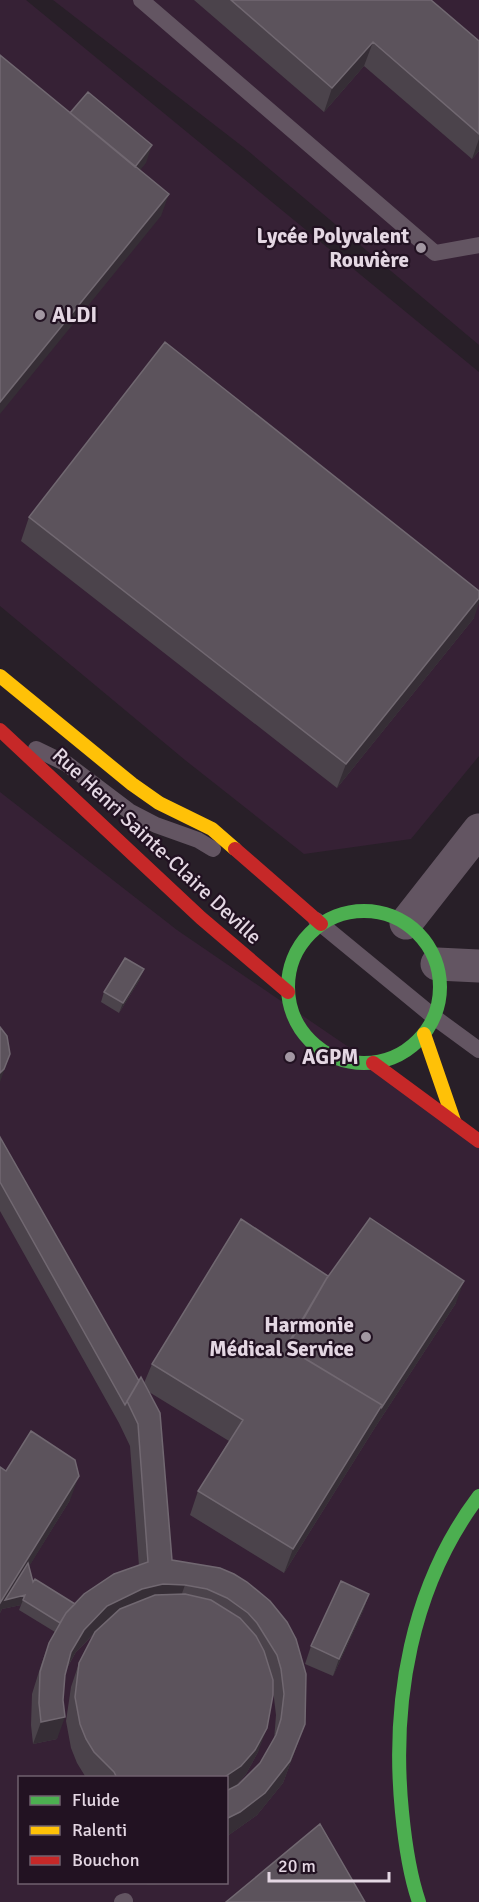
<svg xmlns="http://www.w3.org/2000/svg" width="479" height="1902" viewBox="0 0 479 1902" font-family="Signika,sans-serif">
<rect width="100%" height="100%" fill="#281f28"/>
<path fill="#362135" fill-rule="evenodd" d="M0 0H26L479 372V756L411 839 304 854 185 760 0 606Z
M53 0H479V345L247 150Z
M0 792 177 930 479 1136V1902H0ZM20 1778H226V1882H20Z"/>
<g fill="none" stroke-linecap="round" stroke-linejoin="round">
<path stroke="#635562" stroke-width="16" d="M141 0 435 253 479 245
M36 749 67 764 129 811 156 825 198 840 213 849
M316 920 434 1017 479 1050
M122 1902 125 1901"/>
<path stroke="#635562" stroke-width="33" d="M406 923 479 830
M437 964 479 966"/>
<path stroke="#4caf50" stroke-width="14" d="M288 987a76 76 0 1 1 152 0a76 76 0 1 1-152 0Z
M419 1902C409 1873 405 1843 402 1812 391 1702 411 1586 479 1496"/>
<path stroke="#ffc107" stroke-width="14" d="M0 676 132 784 159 803 212 829 235 849
M424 1034 454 1121"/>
<path stroke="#c62828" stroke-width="14" d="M0 730 201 918 288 992
M235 849 321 924
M373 1063 479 1141"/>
</g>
<path fill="#4b434b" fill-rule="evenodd" d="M194 0H431L479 41V151L472 159 364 66 324 112Z
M29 517 474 618 337 788 21 541Z
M140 979 119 1013 101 1002 104 992Z
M0 1137 139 1381 144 1383 152 1364 328 1276 456 1303 374 1429 284 1573 190 1515 198 1491 229 1441 149 1392 172 1560 270 1601 297 1745 283 1783 257 1815 226 1837V1778H87L85 1776 77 1763 71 1748 66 1721 71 1687 79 1663 101 1627 76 1652 67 1668 65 1675 57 1739 33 1744 31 1725 32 1694 41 1665 49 1643 55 1632 19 1610 21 1605 2 1609 0 1613V1467L6 1471 70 1500 29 1566 33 1582 75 1604 139 1566 130 1446 119 1423 0 1211ZM273 1690 276 1715 274 1740 260 1763 236 1786 246 1774 258 1752Z
M369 1594 363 1611 333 1676 305 1664 311 1646Z"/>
<path fill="#362e36" d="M373 42 364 66 324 112 332 88Z
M479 139V151L472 159Z
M152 145 146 163 126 187 133 170Z
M169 194 161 216 0 414V402Z
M479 598V603L474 618 337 788 346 764Z
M144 969 140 979 119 1013 123 1003Z
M10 1054 0 1082V1073Z
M464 1281 456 1303 374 1429 284 1573 293 1549 382 1405Z
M79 1476 70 1500 9 1599 25 1595 21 1605 2 1609 0 1613V1603Z
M163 1584 185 1585 177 1607 134 1610 99 1628 76 1652 63 1674 71 1652 84 1630 107 1606 142 1589Z
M369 1594 363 1611 333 1676 339 1659Z
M65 1717 57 1739 33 1744 41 1722Z
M305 1724 283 1783 257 1815 226 1837V1819Z
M267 1728 258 1752 246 1774 232 1790 226 1794V1778H223Z
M147 1882H167V1884L147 1885Z"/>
<path fill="#5c535c" stroke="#716871" stroke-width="1.5" d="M231 0H431L479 41V134L373 42 332 88Z
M0 55 169 194 0 402Z
M88 92 152 145 135 167 70 113Z
M165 342 479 591V598L346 764 29 517Z
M125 958 144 969 123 1003 104 992Z
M0 1027 7 1036 10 1054 4 1069 0 1073Z
M0 1137 139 1381 125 1405 0 1182Z
M370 1218 464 1281 382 1407V1405L287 1348 327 1278Z
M241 1219 328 1276 286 1347 382 1405 293 1549 198 1491 243 1420 152 1364Z
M141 1377 160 1413 172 1560 220 1568 234 1574 247 1582 270 1601 287 1622 296 1639 306 1674 305 1724 290 1761 265 1793 240 1812 226 1819V1791L238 1785 260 1763 276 1735 281 1719 284 1694 281 1669 277 1655 257 1623 248 1613 227 1598 207 1589 185 1585 163 1584 142 1589 107 1606 84 1630 71 1652 65 1675 63 1700 65 1717 41 1722 39 1703 40 1672 49 1643 66 1613 84 1594 114 1574 148 1562 138 1424 127 1401Z
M31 1431 75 1460 79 1476 0 1603V1467L6 1471Z
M28 1563 33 1582 35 1579 75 1604 66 1613 60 1623 23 1600 25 1595 5 1600Z
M341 1581 369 1594 339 1659 311 1646Z
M185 1594 211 1600 240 1618 256 1636 264 1651 273 1680V1695L267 1728 255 1750 241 1766 223 1778H117L114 1772 94 1752 86 1739 80 1724 75 1697 79 1663 95 1632 120 1609 155 1595Z
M320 1824 365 1902H226Z"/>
<g fill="#a297a2" stroke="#221222" stroke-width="2">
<circle cx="421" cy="248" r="6"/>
<circle cx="40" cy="315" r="6"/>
<circle cx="290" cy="1057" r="6"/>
<circle cx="366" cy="1337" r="6"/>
</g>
<g text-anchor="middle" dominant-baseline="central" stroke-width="4.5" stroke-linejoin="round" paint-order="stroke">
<g font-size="21" font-weight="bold" fill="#e4d7e3" stroke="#221222" text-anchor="end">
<text x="409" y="236">Lycée Polyvalent<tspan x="409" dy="24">Rouvière</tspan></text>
<text x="52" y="315" text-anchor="start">ALDI</text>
<text x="302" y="1057" text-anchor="start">AGPM</text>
<text x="354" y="1325">Harmonie<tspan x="354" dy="24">Médical Service</tspan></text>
</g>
<g font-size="21" fill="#e4d7e3" stroke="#221222">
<text transform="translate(157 846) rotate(43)">Rue Henri Sainte-Claire Deville</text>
</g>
</g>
<rect x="18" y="1776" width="210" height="108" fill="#221222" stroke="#70616f" stroke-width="1.5"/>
<rect x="30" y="1796" width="30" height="9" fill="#4caf50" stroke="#70616f" stroke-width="1.5"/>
<text x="72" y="1806" font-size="18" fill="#e4d7e3">Fluide</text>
<rect x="30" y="1826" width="30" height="9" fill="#ffc107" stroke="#70616f" stroke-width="1.5"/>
<text x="72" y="1836" font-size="18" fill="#e4d7e3">Ralenti</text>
<rect x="30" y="1856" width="30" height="9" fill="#c62828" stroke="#70616f" stroke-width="1.5"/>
<text x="72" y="1866" font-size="18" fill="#e4d7e3">Bouchon</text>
<path d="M269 1872v9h120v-9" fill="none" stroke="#e4d7e3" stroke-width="3"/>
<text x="278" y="1872" font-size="18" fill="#e4d7e3" stroke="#221222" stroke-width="4.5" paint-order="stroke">20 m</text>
</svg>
